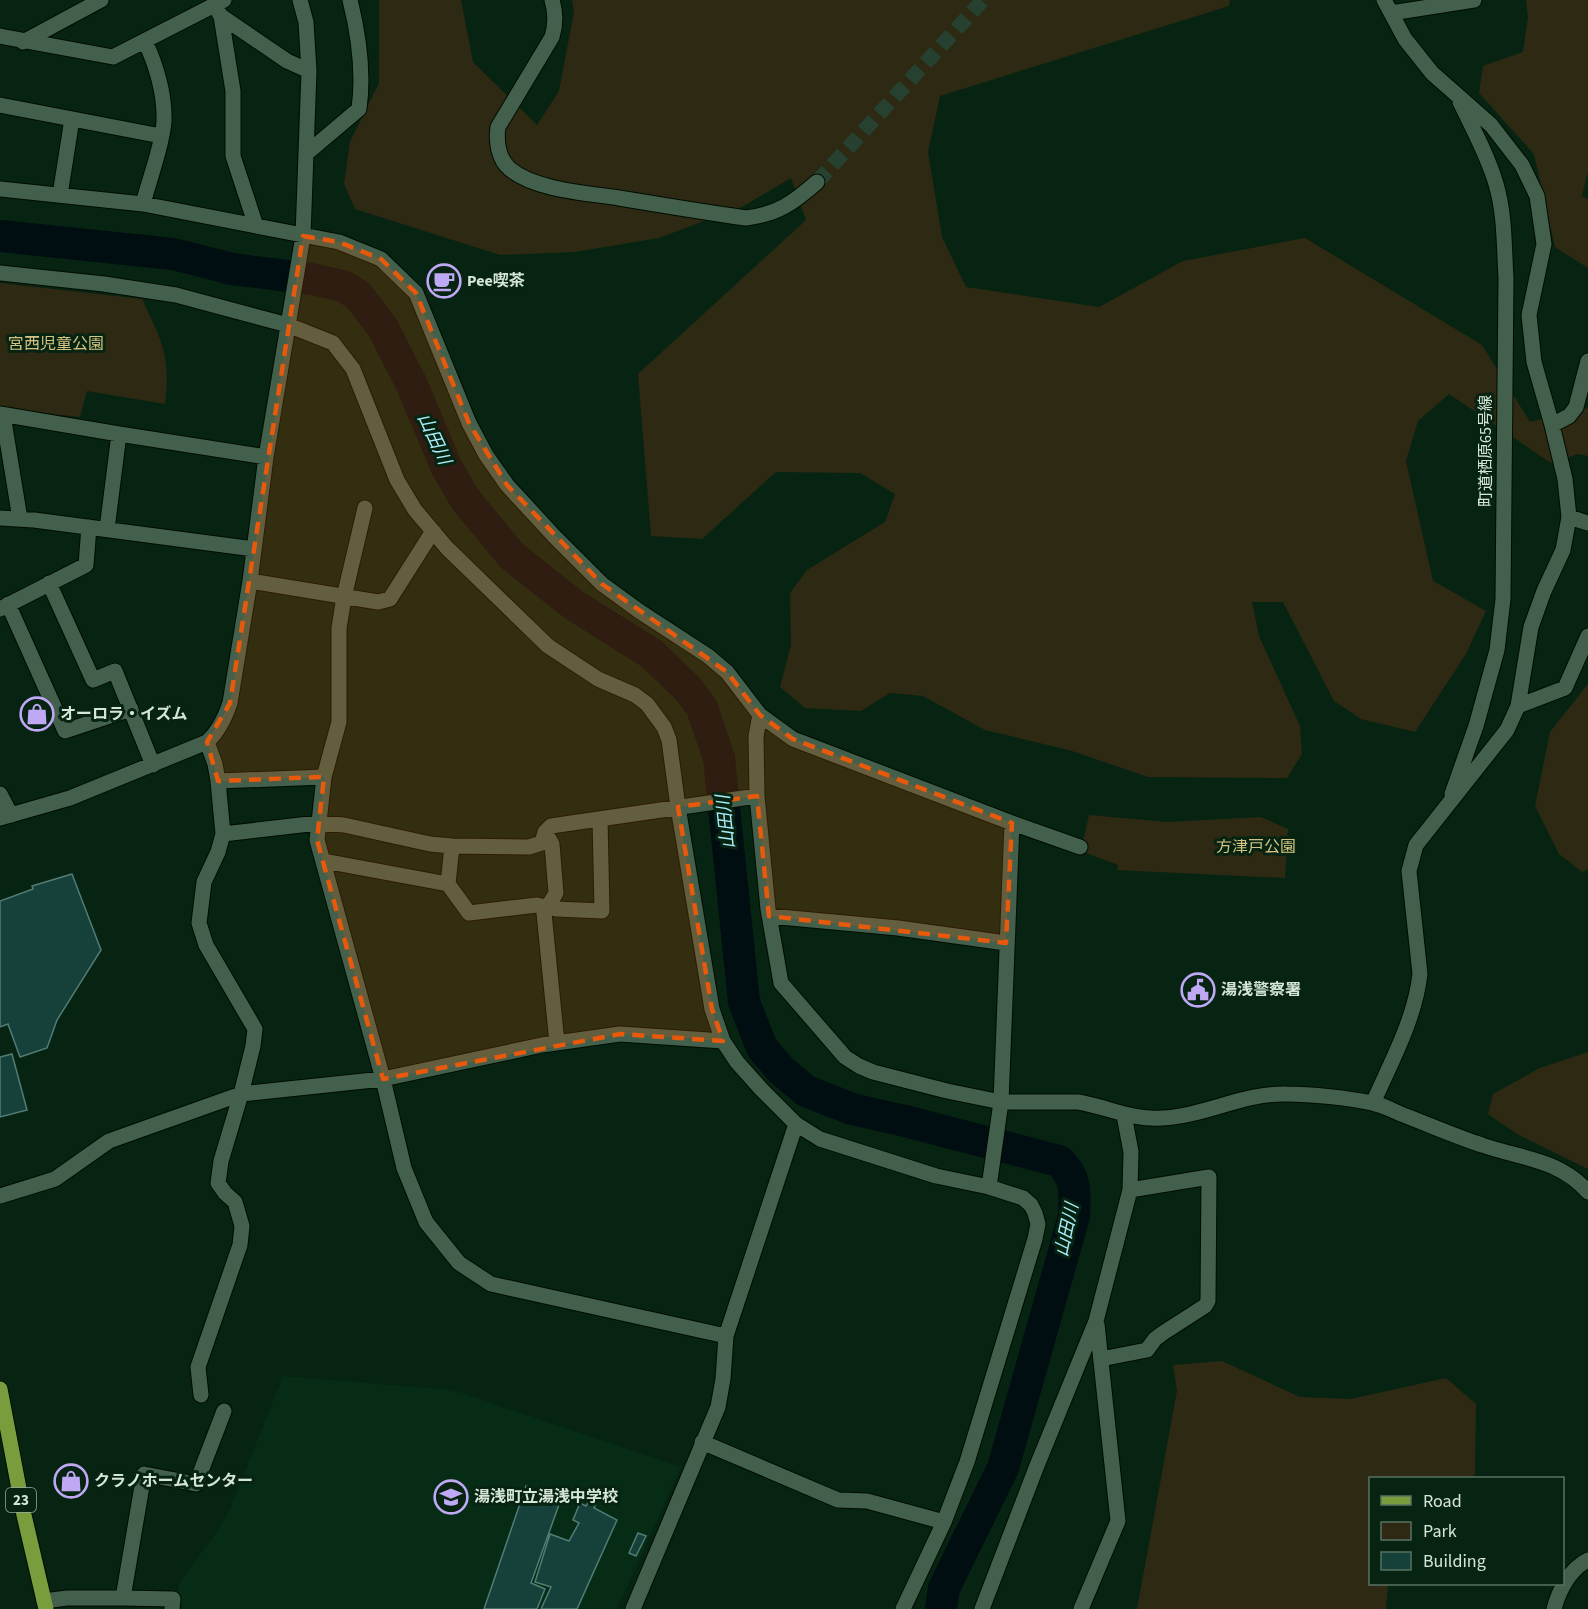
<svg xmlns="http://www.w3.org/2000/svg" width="1588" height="1609" viewBox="0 0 1588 1609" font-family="'Source Sans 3','Noto Sans JP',sans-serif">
<rect width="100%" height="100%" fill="#072412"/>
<path fill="#062c16" d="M283 1376 453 1390 681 1467 617 1609H176L179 1583 216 1533 230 1509Z"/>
<path fill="#2e2913" d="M379 0H461L473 62 537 125 559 91 574 12 572 0H1230L1229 6 940 96 928 152 942 237 966 287 1099 307 1183 261 1305 238 1482 345 1530 422 1588 408V456L1578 454 1551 463 1449 394 1418 421 1406 461 1433 581 1486 611 1466 654 1415 732 1361 719 1334 701 1283 602H1252L1259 636 1300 726 1302 754 1287 778 1148 777 1069 750 985 730 923 696 890 693 861 711 805 708 780 687 791 645 790 593 807 570 885 522 895 494 860 473 776 472 702 539 651 536 638 374 806 220 791 178 744 206 659 238 575 252 500 255 355 209 344 184 350 142 379 83Z
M1526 0H1588V171L1582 196 1588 199V268L1555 247 1534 154 1479 93 1483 66 1523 52 1528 17Z
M0 283 142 299C162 341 171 357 165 404L87 391 80 417 0 408Z
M1588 684V869L1582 872 1559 854 1535 806 1550 732Z
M1089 815 1168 822 1261 817 1288 829 1285 878 1117 870 1118 865 1081 851Z
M1588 1052V1169L1517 1134 1488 1114 1493 1094 1540 1068Z
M1222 1361 1300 1397 1351 1399 1446 1378 1476 1404 1475 1474 1472 1478H1370V1584H1388L1386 1609H1137L1177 1391 1173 1365Z"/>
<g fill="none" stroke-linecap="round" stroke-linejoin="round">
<path stroke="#000e12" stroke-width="32" d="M0 236 173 254 232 269 312 279 343 286 358 295 383 328 411 383 447 468 465 499 512 556 574 605 652 654 689 690 702 708 719 758 744 1002 762 1048 781 1070 806 1091 852 1109 905 1121 1059 1161C1077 1178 1075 1192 1074 1216L1003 1468 944 1588 941 1609"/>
</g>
<path fill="#16413b" stroke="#527c75" stroke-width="1.5" d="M72 874 101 950 57 1020 47 1048 20 1057 8 1024 0 1027V901L33 889 32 886Z
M12 1054 27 1110 0 1117V1057Z
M526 1486 561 1499 531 1583 545 1589 537 1609H484Z
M589 1501 596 1503 594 1508 617 1520 577 1609H541L551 1587 535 1582 550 1534 569 1541 579 1523 573 1520 580 1503 586 1506Z
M638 1533 646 1536 636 1556 629 1553Z"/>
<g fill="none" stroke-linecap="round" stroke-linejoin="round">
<path stroke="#264130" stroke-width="15" stroke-dasharray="15 8" stroke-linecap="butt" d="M817 182 983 0"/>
<g stroke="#000c01" stroke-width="17">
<path id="minor" d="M552 0C556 13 556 24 552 37L498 127C496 141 498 159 510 169 535 190 587 193 619 198 661 205 703 212 746 218 778 214 793 203 817 182
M219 13 221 16 287 61 309 71
M1391 13 1474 0
M221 16 233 91V156L256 226
M0 36 113 57 224 0
M23 42 101 0
M0 105 161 136
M307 153 359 109C364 73 359 36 350 0
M0 189 143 204 339 242 381 259 416 293 469 423 486 455 507 485 554 536 602 584 639 611 708 656 727 672 760 715 793 739 1012 823 1001 1102 989 1187
M60 195 72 119
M143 204C149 180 162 147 164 122 165 95 156 65 145 41
M0 273 104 284 176 295 288 325 333 343 353 369 397 480 415 510 447 548 548 646 598 679 635 695 647 704 664 727 669 740 678 807 712 1009 723 1041 737 1062 761 1089 796 1124 820 1139 936 1176 989 1187 1023 1198 1031 1205 1035 1213 1038 1224 1035 1239 967 1462 944 1522 903 1609
M0 414 119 434
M3 415 20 519
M1552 425 1569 416 1576 407 1588 361
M365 508 344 597 339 628V722L324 777 317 840 383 1079 404 1168 426 1222 459 1263 491 1284 726 1336
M1569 517 1588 523
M0 518 34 520 254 549
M107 529 119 434 266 457
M250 581 378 602 390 599 393 594 433 531
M49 583 93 680 115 671 153 765
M8 604 65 731 131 709
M0 609 86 565 89 527
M1518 706 1565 688 1588 636
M760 715 756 736 757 796 768 909 781 983 845 1057 859 1066 873 1072 947 1091 1001 1102H1078C1108 1107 1131 1120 1162 1118 1205 1116 1243 1093 1286 1094 1312 1094 1348 1098 1372 1103 1384 1105 1395 1112 1406 1116 1432 1126 1457 1137 1482 1145 1522 1159 1559 1159 1588 1192
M218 781 324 777
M0 794 11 815
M1452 794 1476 726 1497 650 1503 599 1506 278C1504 247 1505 214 1496 184 1488 156 1473 129 1460 102
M0 818 70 798 207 742C219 731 225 718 230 703L250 581 266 457 303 236 309 71 306 22 300 0
M1012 823 1080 847
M545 832 552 844 556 893 544 913 557 1043
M223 834 318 823 344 825 430 844 452 846 529 847 542 843 545 832 551 826 757 796
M324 861 448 884 469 913 537 905 556 909 602 911 600 819
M448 884 452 846
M769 916 898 928 1006 943
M1373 1103C1391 1062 1415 1019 1420 974L1409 871 1416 845 1507 730 1518 706 1531 627 1544 591 1563 550 1569 517 1565 479 1552 425 1534 362 1529 315 1544 244 1537 196 1522 165 1491 125 1432 73 1405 39 1384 0
M0 1196 55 1179 109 1141 241 1094 383 1079 542 1045 620 1034 723 1041
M1101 1359 1147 1350 1155 1339 1163 1333 1205 1306 1208 1301 1209 1177 1130 1190
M201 1395 198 1367 240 1245 242 1226 235 1202 225 1193 218 1183 221 1161 241 1094 253 1046 255 1029 206 945 199 923 204 882 218 852 223 834 218 781 215 764 207 742
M702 1442 838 1500 867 1501 944 1522
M123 1598 173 1599 172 1609
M44 1601 67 1598H123L144 1474 196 1484 224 1411
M633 1609 718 1407 723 1379 726 1336 796 1124
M982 1609 1036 1468 1096 1321 1130 1190 1131 1152 1124 1115
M1081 1609 1118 1521 1097 1324
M1554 1609C1559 1590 1570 1569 1588 1560"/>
</g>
<g stroke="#000c01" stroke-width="17">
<path id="major" d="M0 1389 24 1515 46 1609"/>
</g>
<use href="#minor" stroke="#42604b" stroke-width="15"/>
<use href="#major" stroke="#799d3d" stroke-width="15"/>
</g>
<path fill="#e8590c" fill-opacity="0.2" stroke="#e8590c" stroke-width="4.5" stroke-dasharray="12 8" stroke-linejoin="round" d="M303 236 339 242 381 259 416 293 469 423 507 485 602 584 727 672 760 715 793 739 1012 823 1006 943 769 916 757 796 678 807 712 1009 723 1041 620 1034 383 1079 317 840 324 777 218 781 207 742 230 703Z"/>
<defs>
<g id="cafe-ring" transform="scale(1.725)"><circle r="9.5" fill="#072412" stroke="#bfa9f4" stroke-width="1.5"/><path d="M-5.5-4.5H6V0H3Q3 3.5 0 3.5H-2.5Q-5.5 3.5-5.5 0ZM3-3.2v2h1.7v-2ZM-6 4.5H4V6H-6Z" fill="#bfa9f4"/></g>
<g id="shop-ring" transform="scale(1.725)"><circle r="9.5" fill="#072412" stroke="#bfa9f4" stroke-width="1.5"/><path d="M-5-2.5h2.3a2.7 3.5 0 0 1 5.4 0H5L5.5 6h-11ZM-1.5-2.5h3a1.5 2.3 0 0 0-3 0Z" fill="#bfa9f4"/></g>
<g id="civic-ring" transform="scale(1.725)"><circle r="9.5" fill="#072412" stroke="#bfa9f4" stroke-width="1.5"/><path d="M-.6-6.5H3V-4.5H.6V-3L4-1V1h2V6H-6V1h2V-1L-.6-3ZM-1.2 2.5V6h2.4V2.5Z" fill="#bfa9f4"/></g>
<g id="school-ring" transform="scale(1.725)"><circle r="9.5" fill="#072412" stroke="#bfa9f4" stroke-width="1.5"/><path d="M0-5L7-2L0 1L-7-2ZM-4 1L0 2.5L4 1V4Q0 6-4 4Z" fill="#bfa9f4"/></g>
</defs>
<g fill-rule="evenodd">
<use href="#cafe-ring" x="444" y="281"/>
<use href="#shop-ring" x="37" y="714"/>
<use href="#civic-ring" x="1198" y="990"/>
<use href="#shop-ring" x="71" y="1481"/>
<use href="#school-ring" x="451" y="1497"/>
</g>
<g text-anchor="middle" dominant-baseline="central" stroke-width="6" stroke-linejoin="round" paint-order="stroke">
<rect fill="#072412" stroke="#97ac9d" stroke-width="1.5" x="6" y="1488" width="30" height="24" rx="4.5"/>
<g font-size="15" font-weight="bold" fill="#d5e6d9">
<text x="21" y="1500">23</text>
</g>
<g font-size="16" font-weight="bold" fill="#d5e6d9" stroke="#072412" text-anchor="start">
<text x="467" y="281">Pee喫茶</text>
<text x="60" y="714">オーロラ・イズム</text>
<text x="1221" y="990">湯浅警察署</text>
<text x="94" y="1481">クラノホームセンター</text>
<text x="474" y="1497">湯浅町立湯浅中学校</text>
</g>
<g font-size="16" fill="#d4c382" stroke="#072412">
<text x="56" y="344">宮西児童公園</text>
<text x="1256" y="847">方津戸公園</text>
</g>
<g font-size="16" fill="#d5e6d9" stroke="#072412">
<text transform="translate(1486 451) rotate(-90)">町道栖原65号線</text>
</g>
<g font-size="18" font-style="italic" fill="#aaedfa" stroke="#072412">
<text transform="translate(434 439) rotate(65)">山田川</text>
<text transform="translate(726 822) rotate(-96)">山田川</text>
<text transform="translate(1067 1230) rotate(-78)">山田川</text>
</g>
</g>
<rect x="1369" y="1477" width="195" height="108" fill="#072412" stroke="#597262" stroke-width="1.5"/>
<rect x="1381" y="1496" width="30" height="9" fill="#799d3d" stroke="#597262" stroke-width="1.5"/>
<text x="1423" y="1507" font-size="18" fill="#d5e6d9">Road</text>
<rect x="1381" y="1522" width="30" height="18" fill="#2e2913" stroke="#597262" stroke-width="1.5"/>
<text x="1423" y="1537" font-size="18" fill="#d5e6d9">Park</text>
<rect x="1381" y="1552" width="30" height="18" fill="#16413b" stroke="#597262" stroke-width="1.5"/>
<text x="1423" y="1567" font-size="18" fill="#d5e6d9">Building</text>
</svg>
